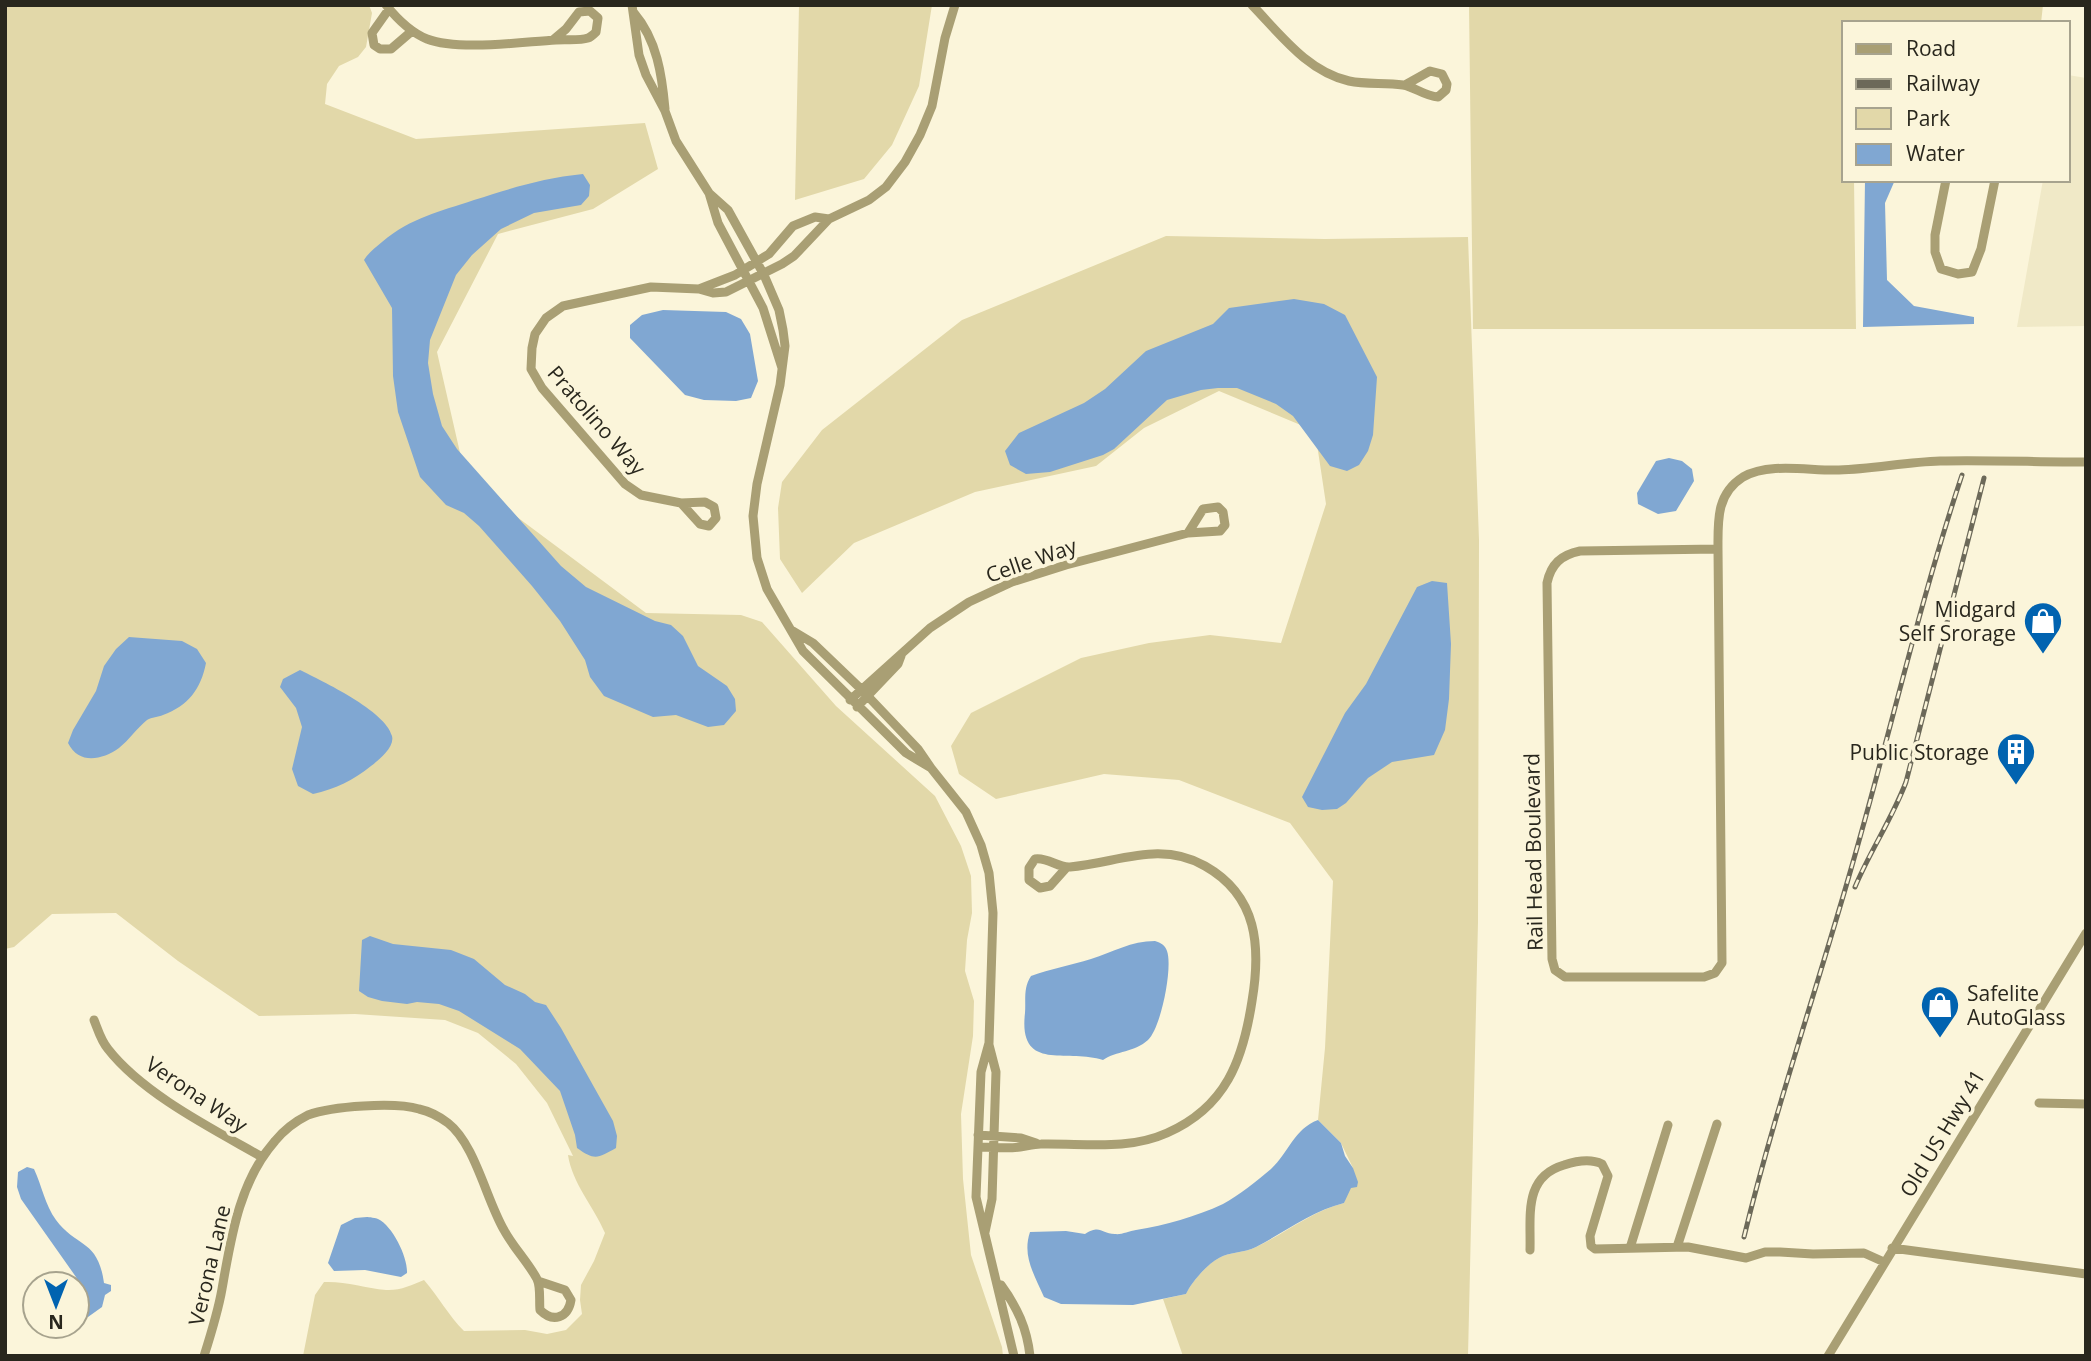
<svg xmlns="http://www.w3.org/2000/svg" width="2091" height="1361" viewBox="0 0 2091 1361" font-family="'Open Sans',sans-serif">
<rect width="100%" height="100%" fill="#fbf5da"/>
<path fill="#f0e9c7" d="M2068 75 2086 78V326L2017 327 2043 180H2068Z"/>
<path fill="#e2d8a9" d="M5 5H369L372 13 366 47 358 57 339 66 327 84 325 104 416 139 645 123 658 169 593 209 498 234 437 352 466 479 646 613 741 615 762 622 836 706 935 796 961 846 971 876 972 913 967 940 965 971 974 1001 973 1036 961 1114 963 1179 971 1255 1002 1347 1003 1356H303L315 1295 324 1282C345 1281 365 1288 386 1290 399 1291 412 1285 424 1280 439 1297 448 1315 464 1331L525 1330 547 1334 566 1330 582 1314 580 1300 581 1285 594 1261 605 1233C594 1207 572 1183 568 1155L573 1156 547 1103 516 1064 478 1033 445 1020 355 1014 259 1016 178 961 116 913 52 914 14 947 5 949Z
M799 5H932L919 86 892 145 864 179 795 200Z
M1469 5H2043L2041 23H1844V180H1854L1856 329H1473Z
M1166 236 1325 239 1468 237 1479 540 1478 922 1468 1356H1183L1163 1299 1186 1294C1190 1284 1208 1263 1219 1258 1229 1252 1244 1253 1256 1247 1286 1233 1312 1211 1344 1203L1353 1168 1341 1143 1318 1120 1325 1048 1333 881 1290 823 1179 780 1104 774 996 799 959 774 951 746 971 713 1081 658 1149 643 1210 635 1281 643 1326 504 1315 431 1219 391 1144 428 1096 466 975 492 854 543 802 593 780 559 778 508 782 482 822 430 962 320Z"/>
<path fill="#80a7d2" d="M583 174 590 185 589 196 581 205 534 213 501 229 472 255 456 275 430 340 428 363 433 394 442 426 457 449 561 566 586 587 655 621 671 625 683 636 698 666 727 686 735 699 736 711 724 725 708 727 676 715 653 717 604 696 590 677 585 660 560 621 532 586 479 526 464 513 446 505 420 477 398 412 393 376 392 308 364 260C369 252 375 248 382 242 412 217 439 212 474 200 512 188 543 178 583 174Z
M1865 180H1895L1885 203 1887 280 1914 306 1974 317V324L1863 327Z
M1294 299 1324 304 1345 315 1377 377 1373 435 1368 451 1359 465 1347 471 1330 466 1293 416 1276 404 1237 388H1218L1201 390 1167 400 1114 449 1103 455 1050 472 1026 474 1010 465 1005 451 1019 433 1084 403 1105 389 1146 351 1213 324 1229 308Z
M663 310 726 312 741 319 750 334 758 381 751 398 736 401 704 400 685 395 630 338V325L642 315Z
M1669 458 1682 461 1692 469 1694 481 1676 511 1658 514 1638 504 1637 493 1656 461Z
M1432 581 1447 583 1451 644 1449 699 1445 730 1434 755 1392 762 1368 778 1346 803 1337 809 1322 810 1308 807 1302 797 1345 713 1366 684 1417 587Z
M129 637 182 641 197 649 206 663C201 689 188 706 163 715 158 717 152 717 147 720 137 728 129 740 119 748 102 760 79 765 68 743L73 730 96 691 104 666 116 649Z
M300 670C322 681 386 711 392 736 395 747 379 760 371 766 354 780 335 789 313 794L298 786 292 769 302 727 296 708 280 687 283 679Z
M370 936 393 944 451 950 474 959 505 985 525 994 535 1002 546 1005 561 1028 613 1121 617 1136 616 1148C598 1158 595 1161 577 1148L575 1135 560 1091 520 1049 459 1011 439 1004 417 1002 407 1004 382 1001 368 997 359 991 362 940Z
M1155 941C1161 943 1165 945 1167 951 1173 967 1161 1028 1148 1040 1135 1052 1116 1051 1103 1060 1067 1048 1018 1073 1025 1013 1026 1000 1023 988 1031 976 1050 969 1071 965 1091 959 1113 952 1131 941 1155 941Z
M1318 1120 1341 1143 1345 1156 1353 1168 1358 1182 1357 1187 1351 1188 1344 1203C1312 1211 1285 1232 1256 1247 1244 1253 1229 1252 1219 1258 1207 1264 1191 1283 1186 1294L1133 1305 1061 1304 1044 1297C1034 1274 1022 1256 1030 1232L1066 1231 1085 1234C1101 1224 1101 1234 1115 1234 1121 1235 1129 1231 1136 1230 1166 1225 1195 1217 1223 1204 1239 1195 1257 1181 1271 1169 1289 1152 1294 1129 1318 1120Z
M27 1167 34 1169C42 1186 45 1205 56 1220 77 1248 98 1239 104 1283L111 1285V1291L105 1295 102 1307 88 1317 81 1311 80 1287 76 1277 21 1199 17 1187 18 1172Z
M367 1217C368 1217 377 1218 378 1219 393 1226 408 1258 407 1273L401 1277 365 1270 334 1271 328 1263 341 1225 355 1218Z"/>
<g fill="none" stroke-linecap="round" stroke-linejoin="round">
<path stroke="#a99f74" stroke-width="9" d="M386 5C398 20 410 32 427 39 458 51 521 42 556 40 565 39 579 41 588 38 591 37 594 34 596 32L598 18 590 11 579 12 566 29 553 40
M632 5 639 55 646 75 665 111 676 141 709 193
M1252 5C1281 35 1307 71 1349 81 1367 85 1385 82 1403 85 1415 87 1424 96 1438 97L1446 90 1447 84 1442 74 1430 71 1405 85
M389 9 372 33 374 45 380 49H391L412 31
M634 13C657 40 662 75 665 109
M1946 180 1935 235V252L1941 269 1958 274 1972 272 1981 249 1995 180
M699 289 735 275 769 254 793 226 815 217 829 219
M782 368 763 308 718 223 709 193 728 210 764 275 779 310 783 330 785 346 780 385 757 484 753 516 757 558 767 589 803 651 906 753 931 768
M681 503 705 502 714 507 716 518 709 526 700 524 681 503 641 495 625 484 542 388 531 369 532 348 535 334 546 318 563 306 651 287 699 289 713 293 726 292 782 264 794 256 829 219 869 200 886 187 905 162 920 135 932 106 945 38 955 5
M1718 549 1722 963 1715 973 1704 977H1565L1555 970 1552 959 1547 583C1551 564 1561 555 1580 551Z
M1718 549C1718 521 1716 494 1743 477 1770 462 1809 471 1839 470 1873 469 1906 462 1940 461 1989 460 2037 462 2086 462
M793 631 813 643 861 689 918 749 931 768 966 812 981 845 989 873 993 913 989 1043 981 1072 976 1197 1014 1356
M850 700 930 628 969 602 1012 582 1066 565 1188 533 1220 531 1225 525 1223 512 1218 507 1203 509 1188 533
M857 707 898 664 901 656
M94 1020C98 1030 101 1041 108 1049 143 1094 213 1129 262 1157
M2039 1103 2086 1104
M978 1135 1021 1138 1036 1143
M978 1147C992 1147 1007 1149 1020 1147 1027 1146 1034 1144 1041 1144 1084 1143 1127 1151 1167 1133 1226 1107 1243 1060 1252 1001 1261 947 1258 896 1205 866 1160 840 1117 863 1070 867 1058 868 1048 857 1035 859L1029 868V880L1040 888 1050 886 1067 867
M985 1232 992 1199 996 1072 989 1045
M1677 1247 1717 1124
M1630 1248 1668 1125
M1892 1248 2086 1274
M1530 1250C1531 1216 1523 1177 1564 1165 1576 1161 1590 1158 1602 1164L1608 1176 1590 1236 1591 1246 1595 1249 1688 1247 1746 1258 1765 1252H1780L1813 1254 1864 1253 1884 1262
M1001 1285C1017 1307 1027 1328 1030 1356
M204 1356C211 1334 218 1312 222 1289 231 1238 239 1182 275 1141 284 1130 296 1121 308 1115 332 1106 395 1102 419 1109 428 1111 440 1117 448 1123 475 1144 486 1199 504 1230 513 1247 528 1262 537 1279 541 1287 539 1301 540 1310 553 1323 568 1318 571 1300L565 1290 538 1281
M1828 1356 2086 933"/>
<g stroke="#6c6959" stroke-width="5">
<path id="rail" d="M1855 887C1870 851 1892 819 1906 782L1984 478
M1744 1237C1774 1113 1816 992 1851 869 1889 738 1919 604 1962 475"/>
</g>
<use href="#rail" stroke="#fbf5da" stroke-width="2.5" stroke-dasharray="8" stroke-linecap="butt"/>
</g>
<defs>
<g id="shop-pin" transform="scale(2.0125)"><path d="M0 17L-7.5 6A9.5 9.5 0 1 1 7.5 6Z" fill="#0163b0" stroke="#fbf5da"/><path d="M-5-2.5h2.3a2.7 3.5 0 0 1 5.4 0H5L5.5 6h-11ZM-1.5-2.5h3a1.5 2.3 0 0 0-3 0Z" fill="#fff"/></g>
<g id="building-pin" transform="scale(2.0125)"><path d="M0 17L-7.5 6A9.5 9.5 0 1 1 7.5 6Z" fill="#0163b0" stroke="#fbf5da"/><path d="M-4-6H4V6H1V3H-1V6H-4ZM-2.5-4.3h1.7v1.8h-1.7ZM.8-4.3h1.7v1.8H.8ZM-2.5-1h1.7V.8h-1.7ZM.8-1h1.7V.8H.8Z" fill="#fff"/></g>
</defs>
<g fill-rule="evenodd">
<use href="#shop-pin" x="2043" y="621"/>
<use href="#building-pin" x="2016" y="752"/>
<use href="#shop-pin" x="1940" y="1005"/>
</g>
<g text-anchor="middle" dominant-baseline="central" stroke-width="7" stroke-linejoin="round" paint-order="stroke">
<g font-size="21" fill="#29271d" stroke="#fbf5da">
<text transform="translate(597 420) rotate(49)">Pratolino Way</text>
<text transform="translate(1031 560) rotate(-19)">Celle Way</text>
<text transform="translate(1533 852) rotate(-91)">Rail Head Boulevard</text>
<text transform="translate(197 1094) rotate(34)">Verona Way</text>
<text transform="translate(1942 1133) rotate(-59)">Old US Hwy 41</text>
<text transform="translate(209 1265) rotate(-77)">Verona Lane</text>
</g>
<g font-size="21" fill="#29271d" stroke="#fbf5da" text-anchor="end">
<text x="2016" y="609">Midgard<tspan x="2016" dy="24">Self Srorage</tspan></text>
<text x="1989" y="752">Public Storage</text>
<text x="1967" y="993" text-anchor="start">Safelite<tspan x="1967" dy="24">AutoGlass</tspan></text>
</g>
</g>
<rect width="2091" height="1361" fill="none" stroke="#29271d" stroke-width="14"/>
<rect x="1842" y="21" width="228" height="161" fill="#fbf5da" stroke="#a7a38e" stroke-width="2"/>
<rect x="1856" y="44" width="35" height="10" fill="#a99f74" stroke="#a7a38e" stroke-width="2"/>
<text x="1906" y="56" font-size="21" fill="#29271d">Road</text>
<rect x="1856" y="79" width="35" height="10" fill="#6c6959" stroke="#a7a38e" stroke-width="2"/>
<text x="1906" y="91" font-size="21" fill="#29271d">Railway</text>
<rect x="1856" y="108" width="35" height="21" fill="#e2d8a9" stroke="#a7a38e" stroke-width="2"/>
<text x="1906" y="126" font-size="21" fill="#29271d">Park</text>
<rect x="1856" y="144" width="35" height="21" fill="#80a7d2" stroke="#a7a38e" stroke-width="2"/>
<text x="1906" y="161" font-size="21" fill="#29271d">Water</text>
<g transform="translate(56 1305) rotate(180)"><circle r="33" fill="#fbf5da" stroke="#a7a38e" stroke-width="2"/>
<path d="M0-5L12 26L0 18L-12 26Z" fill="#0163b0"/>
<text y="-10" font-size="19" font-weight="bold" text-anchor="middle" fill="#29271d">N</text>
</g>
</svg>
